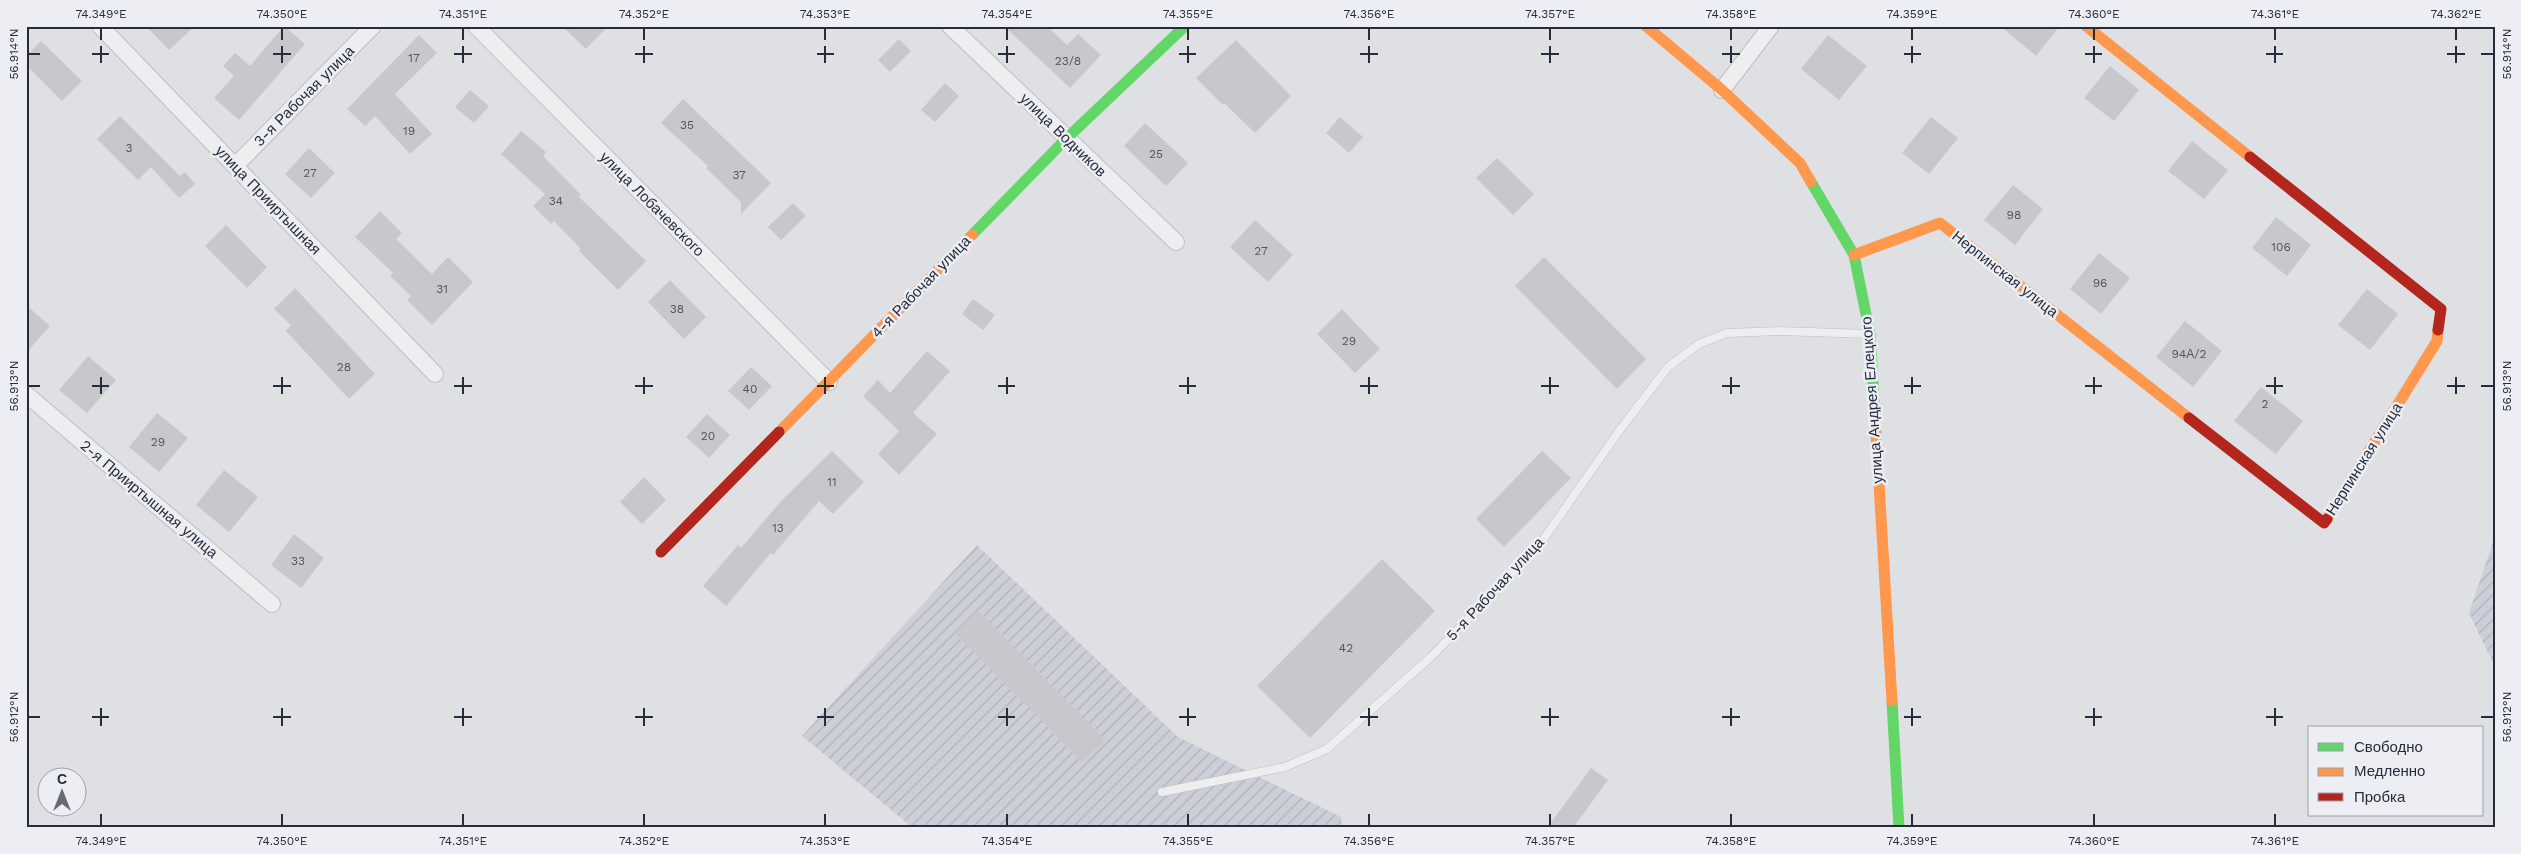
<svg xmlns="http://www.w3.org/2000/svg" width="2521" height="854" viewBox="0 0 2521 854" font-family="'Work Sans',sans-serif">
<defs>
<pattern id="industrial-furrows" width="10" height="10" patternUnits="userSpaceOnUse" patternTransform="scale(1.25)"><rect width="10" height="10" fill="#cccfd7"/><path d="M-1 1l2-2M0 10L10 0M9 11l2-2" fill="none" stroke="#afb2b9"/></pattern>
</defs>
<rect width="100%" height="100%" fill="#dee0e4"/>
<path fill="url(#industrial-furrows)" d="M2495 536V667L2469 613Z
M977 545 1178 737 1341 817 1342 828H913L802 736Z"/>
<path fill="#c7c8cc" d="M146 26H195L169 50Z
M284 26 305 44 239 120 214 98 234 76 223 66 235 53 250 66Z
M562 26H608L586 49Z
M1004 26H1047L1067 45 1078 34 1101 55 1070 88Z
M2000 26H2060L2036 56Z
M419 35 437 53 395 94 432 134 410 154 375 116 365 126 347 109Z
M1828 35 1867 66 1839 100 1801 69Z
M899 39 911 51 890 72 878 60Z
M1236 40 1291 96 1255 133 1224 103 1223 105 1196 78Z
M41 41 82 81 62 101 26 65V56Z
M2110 66 2139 90 2114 121 2084 98Z
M945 83 959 96 935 122 921 110Z
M470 90 489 106 474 123 455 107Z
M683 99 771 183 741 214V202L706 168 708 166 661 123Z
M120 116 180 176 185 172 195 184 179 198 151 167 138 180 97 139Z
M1340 117 1363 137 1349 153 1326 133Z
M1931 117 1958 138 1929 174 1902 153Z
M1145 123 1188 163 1166 186 1124 146Z
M521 131 546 152 543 156 581 195 578 196 646 261 618 290 579 251 581 249 554 221 551 224 533 206 545 194 501 154Z
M2192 141 2228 170 2204 199 2168 171Z
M309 148 335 173 311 198 285 174Z
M1497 158 1534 194 1513 215 1476 178Z
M2013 185 2043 209 2015 245 1984 220Z
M793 203 806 216 781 240 768 227Z
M380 211 402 233 396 239 432 274 448 257 473 282 432 325 407 300 411 296 390 276 393 273 355 237Z
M2276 217 2311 245 2287 276 2252 248Z
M1255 220 1293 255 1268 282 1230 247Z
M226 225 267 267 247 288 205 246Z
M2099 253 2130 278 2101 314 2070 289Z
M1544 257 1646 359 1617 389 1515 286Z
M670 280 706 317 684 339 648 302Z
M295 288 375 374 349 399 286 331 291 325 274 309Z
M2367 289 2398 314 2370 350 2338 325Z
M973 299 995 315 983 330 962 314Z
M26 305 50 326 26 353Z
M1342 309 1380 349 1355 373 1317 334Z
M2185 321 2222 351 2193 387 2156 357Z
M927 351 950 371 913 413 937 434 899 475 878 454 899 431 863 396 878 380 890 393Z
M88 356 116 380 87 413 59 390Z
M751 367 772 386 749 410 728 391Z
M2261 387 2303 421 2276 454 2234 421Z
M157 413 188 438 159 472 129 447Z
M707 414 730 435 709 458 686 437Z
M832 451 864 482 833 514 819 501 773 555 771 553 726 606 703 586 738 545 741 548 782 500Z
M1542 451 1571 478 1504 547 1476 519Z
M224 470 258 497 229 532 196 505Z
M644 477 666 500 642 524 620 502Z
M294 534 324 558 301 588 271 565Z
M1382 559 1435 611 1310 738 1257 686Z
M978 610 1105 740 1082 762 955 633Z
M1591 768 1608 780 1573 828H1547Z"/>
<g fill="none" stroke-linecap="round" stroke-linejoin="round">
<g stroke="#bdbec2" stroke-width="9">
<path id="lane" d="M1162 792 1285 767 1327 749 1432 656 1538 547 1619 431 1668 367 1699 344 1727 333 1780 331 1868 334"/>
</g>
<g stroke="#bdbec2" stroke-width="18">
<path id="street" d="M100 26 435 374
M476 26 829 382
M950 26 1176 242
M1722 90 1771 26
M235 166 373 26
M26 394 272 604"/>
</g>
<use href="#lane" stroke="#eeeef1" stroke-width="8"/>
<use href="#street" stroke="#eeeef1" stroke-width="16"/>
<path stroke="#63d668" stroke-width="11" d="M1811 182 1854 255 1870 334 1874 400
M972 235 1066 139 1185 26
M1892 701 1899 828"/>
<path stroke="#ff974d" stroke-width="11" d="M1646 26 1722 90 1800 163 1811 182
M2086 26 2250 157
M1854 255 1940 223 2189 418
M1874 400 1892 701
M779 432 972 235
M2327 519 2437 341 2438 330"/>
<path stroke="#b3261e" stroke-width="11" d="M2250 157 2441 309 2438 330
M2189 418 2324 523 2327 519
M661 552 779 432"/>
</g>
<path fill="none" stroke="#262c3c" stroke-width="2" d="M101 28V40M282 28V40M463 28V40M644 28V40M825 28V40M1007 28V40M1188 28V40M1369 28V40M1550 28V40M1731 28V40M1912 28V40M2094 28V40M2275 28V40M2456 28V40M101 46V63M282 46V63M463 46V63M644 46V63M825 46V63M1007 46V63M1188 46V63M1369 46V63M1550 46V63M1731 46V63M1912 46V63M2094 46V63M2275 46V63M2456 46V63M28 54H40M92 54H109M273 54H291M454 54H472M635 54H653M817 54H834M998 54H1015M1179 54H1196M1360 54H1378M1541 54H1559M1722 54H1740M1904 54H1921M2085 54H2102M2266 54H2283M2447 54H2465M2481 54H2494M101 377V394M282 377V394M463 377V394M644 377V394M825 377V394M1007 377V394M1188 377V394M1369 377V394M1550 377V394M1731 377V394M1912 377V394M2094 377V394M2275 377V394M2456 377V394M28 386H40M92 386H109M273 386H291M454 386H472M635 386H653M817 386H834M998 386H1015M1179 386H1196M1360 386H1378M1541 386H1559M1722 386H1740M1904 386H1921M2085 386H2102M2266 386H2283M2447 386H2465M2481 386H2494M101 708V726M282 708V726M463 708V726M644 708V726M825 708V726M1007 708V726M1188 708V726M1369 708V726M1550 708V726M1731 708V726M1912 708V726M2094 708V726M2275 708V726M28 717H40M92 717H109M273 717H291M454 717H472M635 717H653M817 717H834M998 717H1015M1179 717H1196M1360 717H1378M1541 717H1559M1722 717H1740M1904 717H1921M2085 717H2102M2266 717H2283M2481 717H2494M101 814V826M282 814V826M463 814V826M644 814V826M825 814V826M1007 814V826M1188 814V826M1369 814V826M1550 814V826M1731 814V826M1912 814V826M2094 814V826M2275 814V826"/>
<g text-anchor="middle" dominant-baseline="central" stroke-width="5" stroke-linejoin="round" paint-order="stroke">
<g font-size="12" fill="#4f5461">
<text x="414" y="58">17</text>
<text x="1068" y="61">23/8</text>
<text x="687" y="125">35</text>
<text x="409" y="131">19</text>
<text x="129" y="148">3</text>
<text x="1156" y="154">25</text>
<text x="310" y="173">27</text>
<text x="739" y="175">37</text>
<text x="556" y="201">34</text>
<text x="2014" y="215">98</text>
<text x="2281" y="247">106</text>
<text x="1261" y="251">27</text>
<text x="2100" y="283">96</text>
<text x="442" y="289">31</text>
<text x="677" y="309">38</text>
<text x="1349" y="341">29</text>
<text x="2189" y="354">94А/2</text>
<text x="344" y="367">28</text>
<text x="750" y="389">40</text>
<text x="2265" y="404">2</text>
<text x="708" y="436">20</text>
<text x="158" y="442">29</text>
<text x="832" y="482">11</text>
<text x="778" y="528">13</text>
<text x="298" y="561">33</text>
<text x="1346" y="648">42</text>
</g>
<g font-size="15" fill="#262c3c" stroke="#eceef4">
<text transform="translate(304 96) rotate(-45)">3-я Рабочая улица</text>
<text transform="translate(1063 135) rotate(44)">улица Водников</text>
<text transform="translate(268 200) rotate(46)">улица Прииртышная</text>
<text transform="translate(652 204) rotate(45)">улица Лобачевского</text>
<text transform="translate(2005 274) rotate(38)">Нерпинская улица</text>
<text transform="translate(921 287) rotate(-46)">4-я Рабочая улица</text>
<text transform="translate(1872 400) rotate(-94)">улица Андрея Елецкого</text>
<text transform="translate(2364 459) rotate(-58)">Нерпинская улица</text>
<text transform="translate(149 499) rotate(40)">2-я Прииртышная улица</text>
<text transform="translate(1495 589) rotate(-47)">5-я Рабочая улица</text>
</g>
</g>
<rect width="2521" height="854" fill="none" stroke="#eceef4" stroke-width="55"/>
<rect x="2308" y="726" width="175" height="90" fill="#eceef4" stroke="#9da0aa"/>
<rect x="2318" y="743" width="25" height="8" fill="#63d668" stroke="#9da0aa"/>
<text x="2354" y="752" font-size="15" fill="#262c3c">Свободно</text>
<rect x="2318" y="768" width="25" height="8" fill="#ff974d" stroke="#9da0aa"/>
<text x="2354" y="776" font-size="15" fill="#262c3c">Медленно</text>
<rect x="2318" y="793" width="25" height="8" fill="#b3261e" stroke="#9da0aa"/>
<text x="2354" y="802" font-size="15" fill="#262c3c">Пробка</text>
<g transform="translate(62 792)"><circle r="24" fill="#eceef4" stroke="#9da0aa"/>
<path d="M0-4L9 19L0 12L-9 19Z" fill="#666b77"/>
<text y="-8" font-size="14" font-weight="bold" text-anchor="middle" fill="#262c3c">С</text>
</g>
<rect x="28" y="28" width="2466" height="798" fill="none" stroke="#262c3c" stroke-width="2"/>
<g font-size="12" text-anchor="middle" fill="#262c3c">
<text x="101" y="18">74.349°E</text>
<text x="282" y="18">74.350°E</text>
<text x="463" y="18">74.351°E</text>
<text x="644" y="18">74.352°E</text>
<text x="825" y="18">74.353°E</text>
<text x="1007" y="18">74.354°E</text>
<text x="1188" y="18">74.355°E</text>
<text x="1369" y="18">74.356°E</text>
<text x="1550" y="18">74.357°E</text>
<text x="1731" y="18">74.358°E</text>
<text x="1912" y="18">74.359°E</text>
<text x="2094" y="18">74.360°E</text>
<text x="2275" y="18">74.361°E</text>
<text x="2456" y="18">74.362°E</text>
<text transform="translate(14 54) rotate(-90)" y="4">56.914°N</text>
<text transform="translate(2507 54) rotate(-90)" y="4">56.914°N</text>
<text transform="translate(14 386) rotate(-90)" y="4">56.913°N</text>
<text transform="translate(2507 386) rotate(-90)" y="4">56.913°N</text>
<text transform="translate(14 717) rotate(-90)" y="4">56.912°N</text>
<text transform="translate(2507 717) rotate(-90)" y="4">56.912°N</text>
<text x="101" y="845">74.349°E</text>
<text x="282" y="845">74.350°E</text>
<text x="463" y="845">74.351°E</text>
<text x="644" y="845">74.352°E</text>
<text x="825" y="845">74.353°E</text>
<text x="1007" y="845">74.354°E</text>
<text x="1188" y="845">74.355°E</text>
<text x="1369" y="845">74.356°E</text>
<text x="1550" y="845">74.357°E</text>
<text x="1731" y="845">74.358°E</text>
<text x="1912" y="845">74.359°E</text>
<text x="2094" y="845">74.360°E</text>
<text x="2275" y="845">74.361°E</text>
</g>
</svg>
